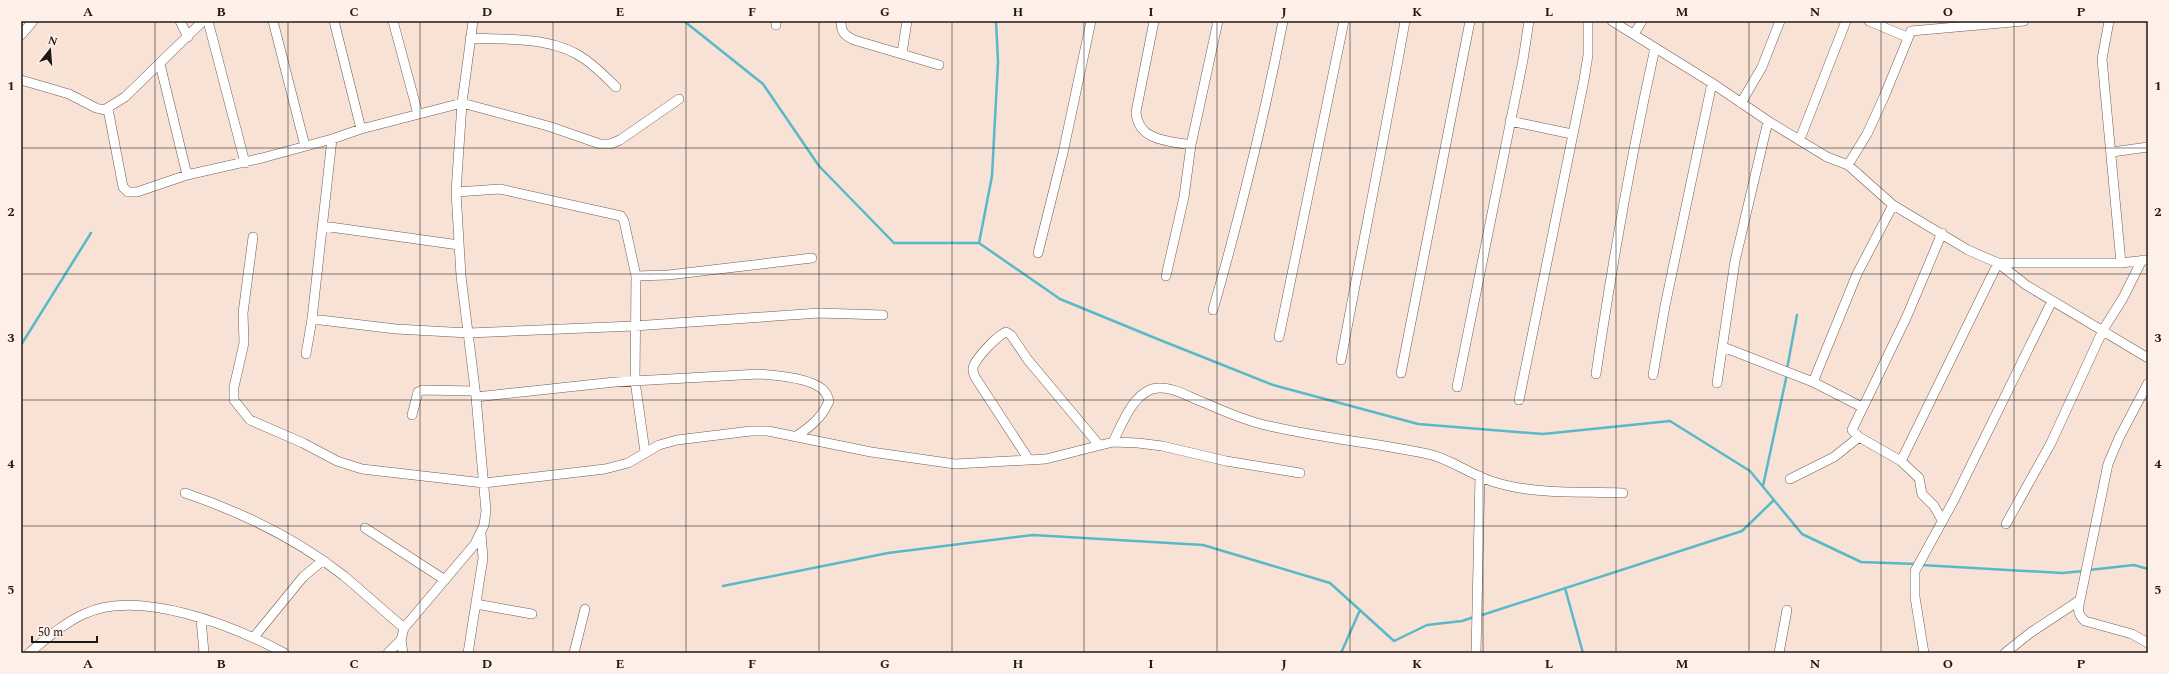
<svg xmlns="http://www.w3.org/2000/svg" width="2169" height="674" viewBox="0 0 2169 674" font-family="Spectral,serif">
<rect width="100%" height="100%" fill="#f8e1d5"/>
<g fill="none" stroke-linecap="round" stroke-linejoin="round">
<path stroke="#58b9c9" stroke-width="2.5" d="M684 21 763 84 819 166 894 243H979L1060 299 1155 338 1273 385 1418 424 1543 434 1670 421 1750 471 1802 534 1861 562 1916 564
M979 243 992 176 998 62 996 21
M21 345 91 233
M1787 369 1797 315
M1763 486 1787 374
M1921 565 2062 573 2084 571
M2089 570 2134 565 2148 569
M723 586 888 553 1033 535 1203 545 1330 583 1394 641 1427 625 1462 621 1474 617
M1565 588 1583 653
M1479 616 1742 531 1774 500
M1341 653 1360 610"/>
<g stroke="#705d53" stroke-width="10">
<path id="minor" d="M180 21 188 37
M208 21 245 163
M273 21 305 146
M334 21 361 129
M393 21 418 114
M841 21C841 32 844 35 854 40L939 65
M1154 21 1136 112C1138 141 1168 141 1191 145
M1612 21 1712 83 1768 121 1827 157 1848 165 1893 205 1968 250 1998 263 2026 285 2148 358
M1869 21 1907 37
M2109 21 2102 59 2121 263
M776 25V21
M1634 34 1642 21
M21 35 33 21
M470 38C509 40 554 36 586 60 597 68 607 78 616 87
M902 53 907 21
M160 64 187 175
M21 80 69 94 96 108 104 110 125 97 203 21
M1741 103 1762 67 1780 21
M108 109 123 187 128 192H137L187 175 262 158 332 139 361 129 462 103 548 126 600 144H610L620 140 679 99
M1510 121 1572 134
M1800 139 1846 21
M2112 152 2148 147
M1848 165 1867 134 1884 97 1911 31 2024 21
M456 192 500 189 621 216 624 221 636 276 635 381 645 452
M323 226 459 245
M1942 233 1907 316 1852 430 1859 437 1901 461 1919 478 1922 494 1934 506 1942 520
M253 237 243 313 244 343 234 387V400L250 420 303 443 337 461 362 469 484 483 605 469 628 463 659 445 677 440 751 431H768L871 452 955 464 1046 459 1113 442 1138 443 1162 446 1226 461 1300 473
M1038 253 1063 153 1091 21
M1998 263H2121L2146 260
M636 276 668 275 812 258
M1166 276 1184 197 1191 145 1218 21
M1213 310C1240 215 1264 119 1283 21
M312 319 396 329 469 333 634 326 819 313 883 315
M1279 337 1344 21
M1723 347 1813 382 1862 407
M306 354 312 319 332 139
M1341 360C1362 247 1385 135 1405 21
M1401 373 1470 21
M1596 374C1612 265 1631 156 1655 48
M1653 375 1665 306 1712 83
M1813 382 1857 274 1893 205
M1717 383 1735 261 1768 121
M1457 387 1523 60 1529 21
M476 397 615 382 759 374C775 375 815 378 825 392 827 394 828 398 829 401 822 418 810 427 795 437
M1519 400 1584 80 1588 55V21
M412 415 418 392 422 390 475 391
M1113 442C1122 424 1135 388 1159 388 1174 387 1191 398 1205 403 1223 411 1242 419 1261 424 1316 438 1372 442 1428 454 1451 459 1469 474 1491 481 1532 495 1581 491 1623 493
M1029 460 975 377C973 373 972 369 974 365 978 356 998 335 1006 332L1011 335 1028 360 1099 445
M1901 461 1998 263
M1790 479 1834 457 1859 437
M185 493C241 512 297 539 344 576 364 593 384 611 404 628
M2006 524 2051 443 2103 330 2123 298 2142 260
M365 528 445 580
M2080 600C2078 609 2077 614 2085 621L2132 634 2148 643
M476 604 532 614
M201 619 204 653
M254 637 303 577 322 561
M29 653C46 639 64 623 84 614 139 588 234 626 284 653
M388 653 401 640
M403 653 401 640 404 628 475 544 484 525 486 511 476 397 461 276 456 192 462 103 473 21
M468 653 483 558 481 534
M574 653 585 609
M1476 653 1480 476
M1779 653 1787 610
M1924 653 1915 597V571L1954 500 2052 301
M2005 653 2030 633 2080 600 2108 464 2119 438 2148 383"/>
</g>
<use href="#minor" stroke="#fff" stroke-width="9"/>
</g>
<path fill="none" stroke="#1f1713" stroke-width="1" stroke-opacity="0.55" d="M155 21V653M288 21V653M420 21V653M553 21V653M686 21V653M819 21V653M952 21V653M1084 21V653M1217 21V653M1350 21V653M1483 21V653M1616 21V653M1749 21V653M1881 21V653M2014 21V653M21 148H2148M21 274H2148M21 400H2148M21 526H2148"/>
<rect width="2169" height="674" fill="none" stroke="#fef0e9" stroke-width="44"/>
<g transform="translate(50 50) rotate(17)" stroke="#fef0e9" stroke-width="3" paint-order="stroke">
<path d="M0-3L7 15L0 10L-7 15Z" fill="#1f1713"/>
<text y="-6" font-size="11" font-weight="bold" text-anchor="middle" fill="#1f1713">N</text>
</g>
<path d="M32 636v6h65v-6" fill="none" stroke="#1f1713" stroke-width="2"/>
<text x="38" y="636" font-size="12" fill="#1f1713" stroke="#fef0e9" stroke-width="3" paint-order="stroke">50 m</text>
<rect x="22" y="22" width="2125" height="630" fill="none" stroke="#1f1713" stroke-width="1.5"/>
<g font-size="13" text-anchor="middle" font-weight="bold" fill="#1f1713">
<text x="88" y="16">A</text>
<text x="221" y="16">B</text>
<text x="354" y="16">C</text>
<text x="487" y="16">D</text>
<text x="620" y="16">E</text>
<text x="752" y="16">F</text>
<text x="885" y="16">G</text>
<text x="1018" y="16">H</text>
<text x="1151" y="16">I</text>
<text x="1284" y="16">J</text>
<text x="1417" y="16">K</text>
<text x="1549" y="16">L</text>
<text x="1682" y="16">M</text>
<text x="1815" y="16">N</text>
<text x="1948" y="16">O</text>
<text x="2081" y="16">P</text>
<text x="11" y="90">1</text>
<text x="2158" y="90">1</text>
<text x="11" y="216">2</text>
<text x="2158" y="216">2</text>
<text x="11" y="342">3</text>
<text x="2158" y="342">3</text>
<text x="11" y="468">4</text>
<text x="2158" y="468">4</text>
<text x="11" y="594">5</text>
<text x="2158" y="594">5</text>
<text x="88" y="668">A</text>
<text x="221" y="668">B</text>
<text x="354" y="668">C</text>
<text x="487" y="668">D</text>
<text x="620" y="668">E</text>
<text x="752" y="668">F</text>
<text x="885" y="668">G</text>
<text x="1018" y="668">H</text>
<text x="1151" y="668">I</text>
<text x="1284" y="668">J</text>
<text x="1417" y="668">K</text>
<text x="1549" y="668">L</text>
<text x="1682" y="668">M</text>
<text x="1815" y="668">N</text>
<text x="1948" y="668">O</text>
<text x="2081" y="668">P</text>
</g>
</svg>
